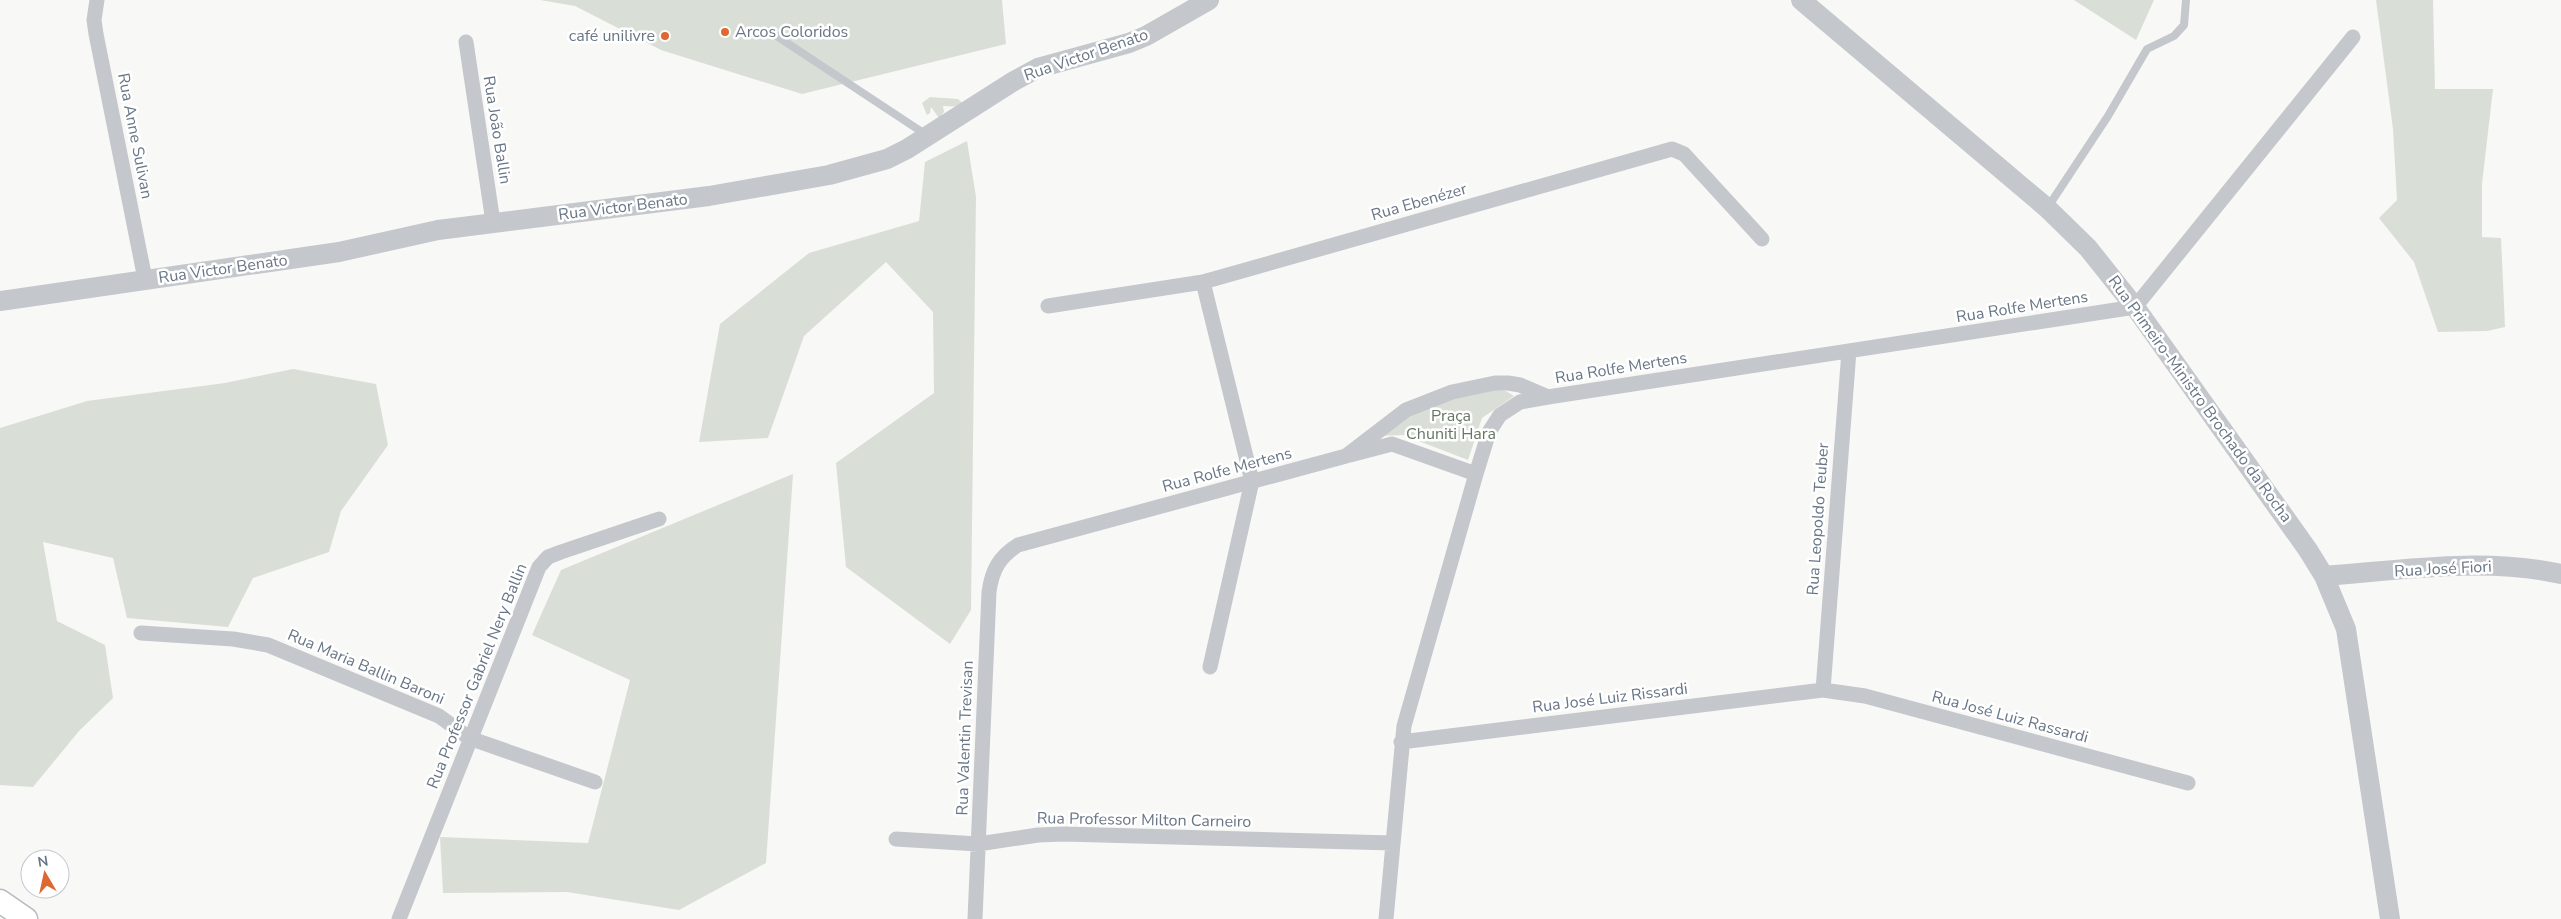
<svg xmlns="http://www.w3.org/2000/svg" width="2561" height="919" viewBox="0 0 2561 919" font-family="'Nunito Sans',sans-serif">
<rect width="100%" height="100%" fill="#f8f8f6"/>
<path fill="#d9dfd7" d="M540 0H1002L1006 44 802 94 661 50 575 6Z
M2074 0H2154L2136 40Z
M2376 0H2433L2435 89H2493L2482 184V237L2501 238 2505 327 2487 331 2438 332 2414 262 2379 218 2397 200 2393 129Z
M930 97 958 99 967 107 943 106 944 112 939 118 931 107 930 113 927 115 922 103Z
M967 141 976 197 971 610 950 644 846 567 836 463 934 393 933 312 886 262 804 336 768 438 699 442 720 324 809 253 919 221 925 162Z
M293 369 376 384 388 445 341 511 329 552 253 578 228 627 127 618 113 558 43 542 57 621 105 645 113 698 79 731 33 787 0 785V428L87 401 225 383Z
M1494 389 1506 391 1514 396 1482 418 1468 460 1403 435 1377 436 1419 410 1444 400Z
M793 474 766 863 679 910 567 892 443 893 440 837 588 843 630 680 532 635 561 570Z"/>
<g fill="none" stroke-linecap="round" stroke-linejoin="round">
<g stroke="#b6bbc0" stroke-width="25">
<path id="secondary" d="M0 901 26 919"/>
</g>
<path stroke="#c4c7cb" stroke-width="8" d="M769 31 925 134
M2048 207 2108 116 2147 49 2174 36 2184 25 2186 0"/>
<path stroke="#c4c7cb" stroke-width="15" d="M97 0 94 20 96 34 145 279
M466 42 493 222
M1203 282 1252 481 1210 667
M1048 306 1203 282 1672 149 1684 154 1762 239
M1350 455 1392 444 1476 474
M141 633 233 639 268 645 439 716 469 738 595 782
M1823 690 1849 351
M1401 742 1823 690 1865 696 2188 783
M896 839 978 844 1038 835 1064 834 1393 843
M399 919 539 567 548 557 561 552 659 519
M975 919 989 592C992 570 999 557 1018 545L1346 456 1406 410 1452 392 1495 383H1508L1520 385 1548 397 2135 307 2353 37
M1386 919 1404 726 1476 474 1489 432 1500 415 1520 402 1548 397"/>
<path stroke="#c4c7cb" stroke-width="20" d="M1801 0 2047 208 2088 248 2135 307 2308 550 2324 576 2346 629 2390 919
M0 301 339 252 438 230 709 196 829 175 887 159 907 149 1014 81 1038 68 1129 43 1146 36 1209 0
M2324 576C2402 570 2484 557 2561 574"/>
<use href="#secondary" stroke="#fff" stroke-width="22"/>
</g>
<g fill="#dd6831" stroke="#fff" stroke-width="2">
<circle cx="725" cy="32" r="5"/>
<circle cx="665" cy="36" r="5"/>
</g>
<g text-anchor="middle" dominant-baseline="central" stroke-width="5" stroke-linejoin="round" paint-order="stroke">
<g font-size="16" fill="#687686" stroke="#fff" text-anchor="start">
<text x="735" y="32">Arcos Coloridos</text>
<text x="655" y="36" text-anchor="end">café unilivre</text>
</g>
<g font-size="16" fill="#687686" stroke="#fff">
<text transform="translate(1086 55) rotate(-19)">Rua Victor Benato</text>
<text transform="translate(497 130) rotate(81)">Rua João Ballin</text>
<text transform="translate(135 136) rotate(79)">Rua Anne Sulivan</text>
<text transform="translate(1419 202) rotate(-16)">Rua Ebenézer</text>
<text transform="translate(623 207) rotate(-7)">Rua Victor Benato</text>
<text transform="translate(223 269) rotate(-8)">Rua Victor Benato</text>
<text transform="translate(2022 307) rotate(-9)">Rua Rolfe Mertens</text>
<text transform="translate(1621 368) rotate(-9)">Rua Rolfe Mertens</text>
<text transform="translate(2200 399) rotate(54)">Rua Primeiro-Ministro Brochado da Rocha</text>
<text transform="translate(1227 470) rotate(-15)">Rua Rolfe Mertens</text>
<text transform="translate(1818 519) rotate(-86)">Rua Leopoldo Teuber</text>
<text transform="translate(2443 569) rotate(-3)">Rua José Fiori</text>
<text transform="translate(366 667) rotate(23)">Rua Maria Ballin Baroni</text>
<text transform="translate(477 676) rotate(-68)">Rua Professor Gabriel Nery Ballin</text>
<text transform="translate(1610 698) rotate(-7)">Rua José Luiz Rissardi</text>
<text transform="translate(2010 717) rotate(15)">Rua José Luiz Rassardi</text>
<text transform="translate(965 738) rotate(-88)">Rua Valentin Trevisan</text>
<text transform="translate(1144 820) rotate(1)">Rua Professor Milton Carneiro</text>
</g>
<g font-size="16" fill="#667863" stroke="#fff">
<text x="1451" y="416">Praça<tspan x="1451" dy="18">Chuniti Hara</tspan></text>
</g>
</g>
<g transform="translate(45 874) rotate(351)"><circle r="24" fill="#ffffff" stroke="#c3c8cf"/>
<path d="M0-4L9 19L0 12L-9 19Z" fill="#dd6831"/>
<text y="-8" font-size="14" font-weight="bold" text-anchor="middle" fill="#687686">N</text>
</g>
</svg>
